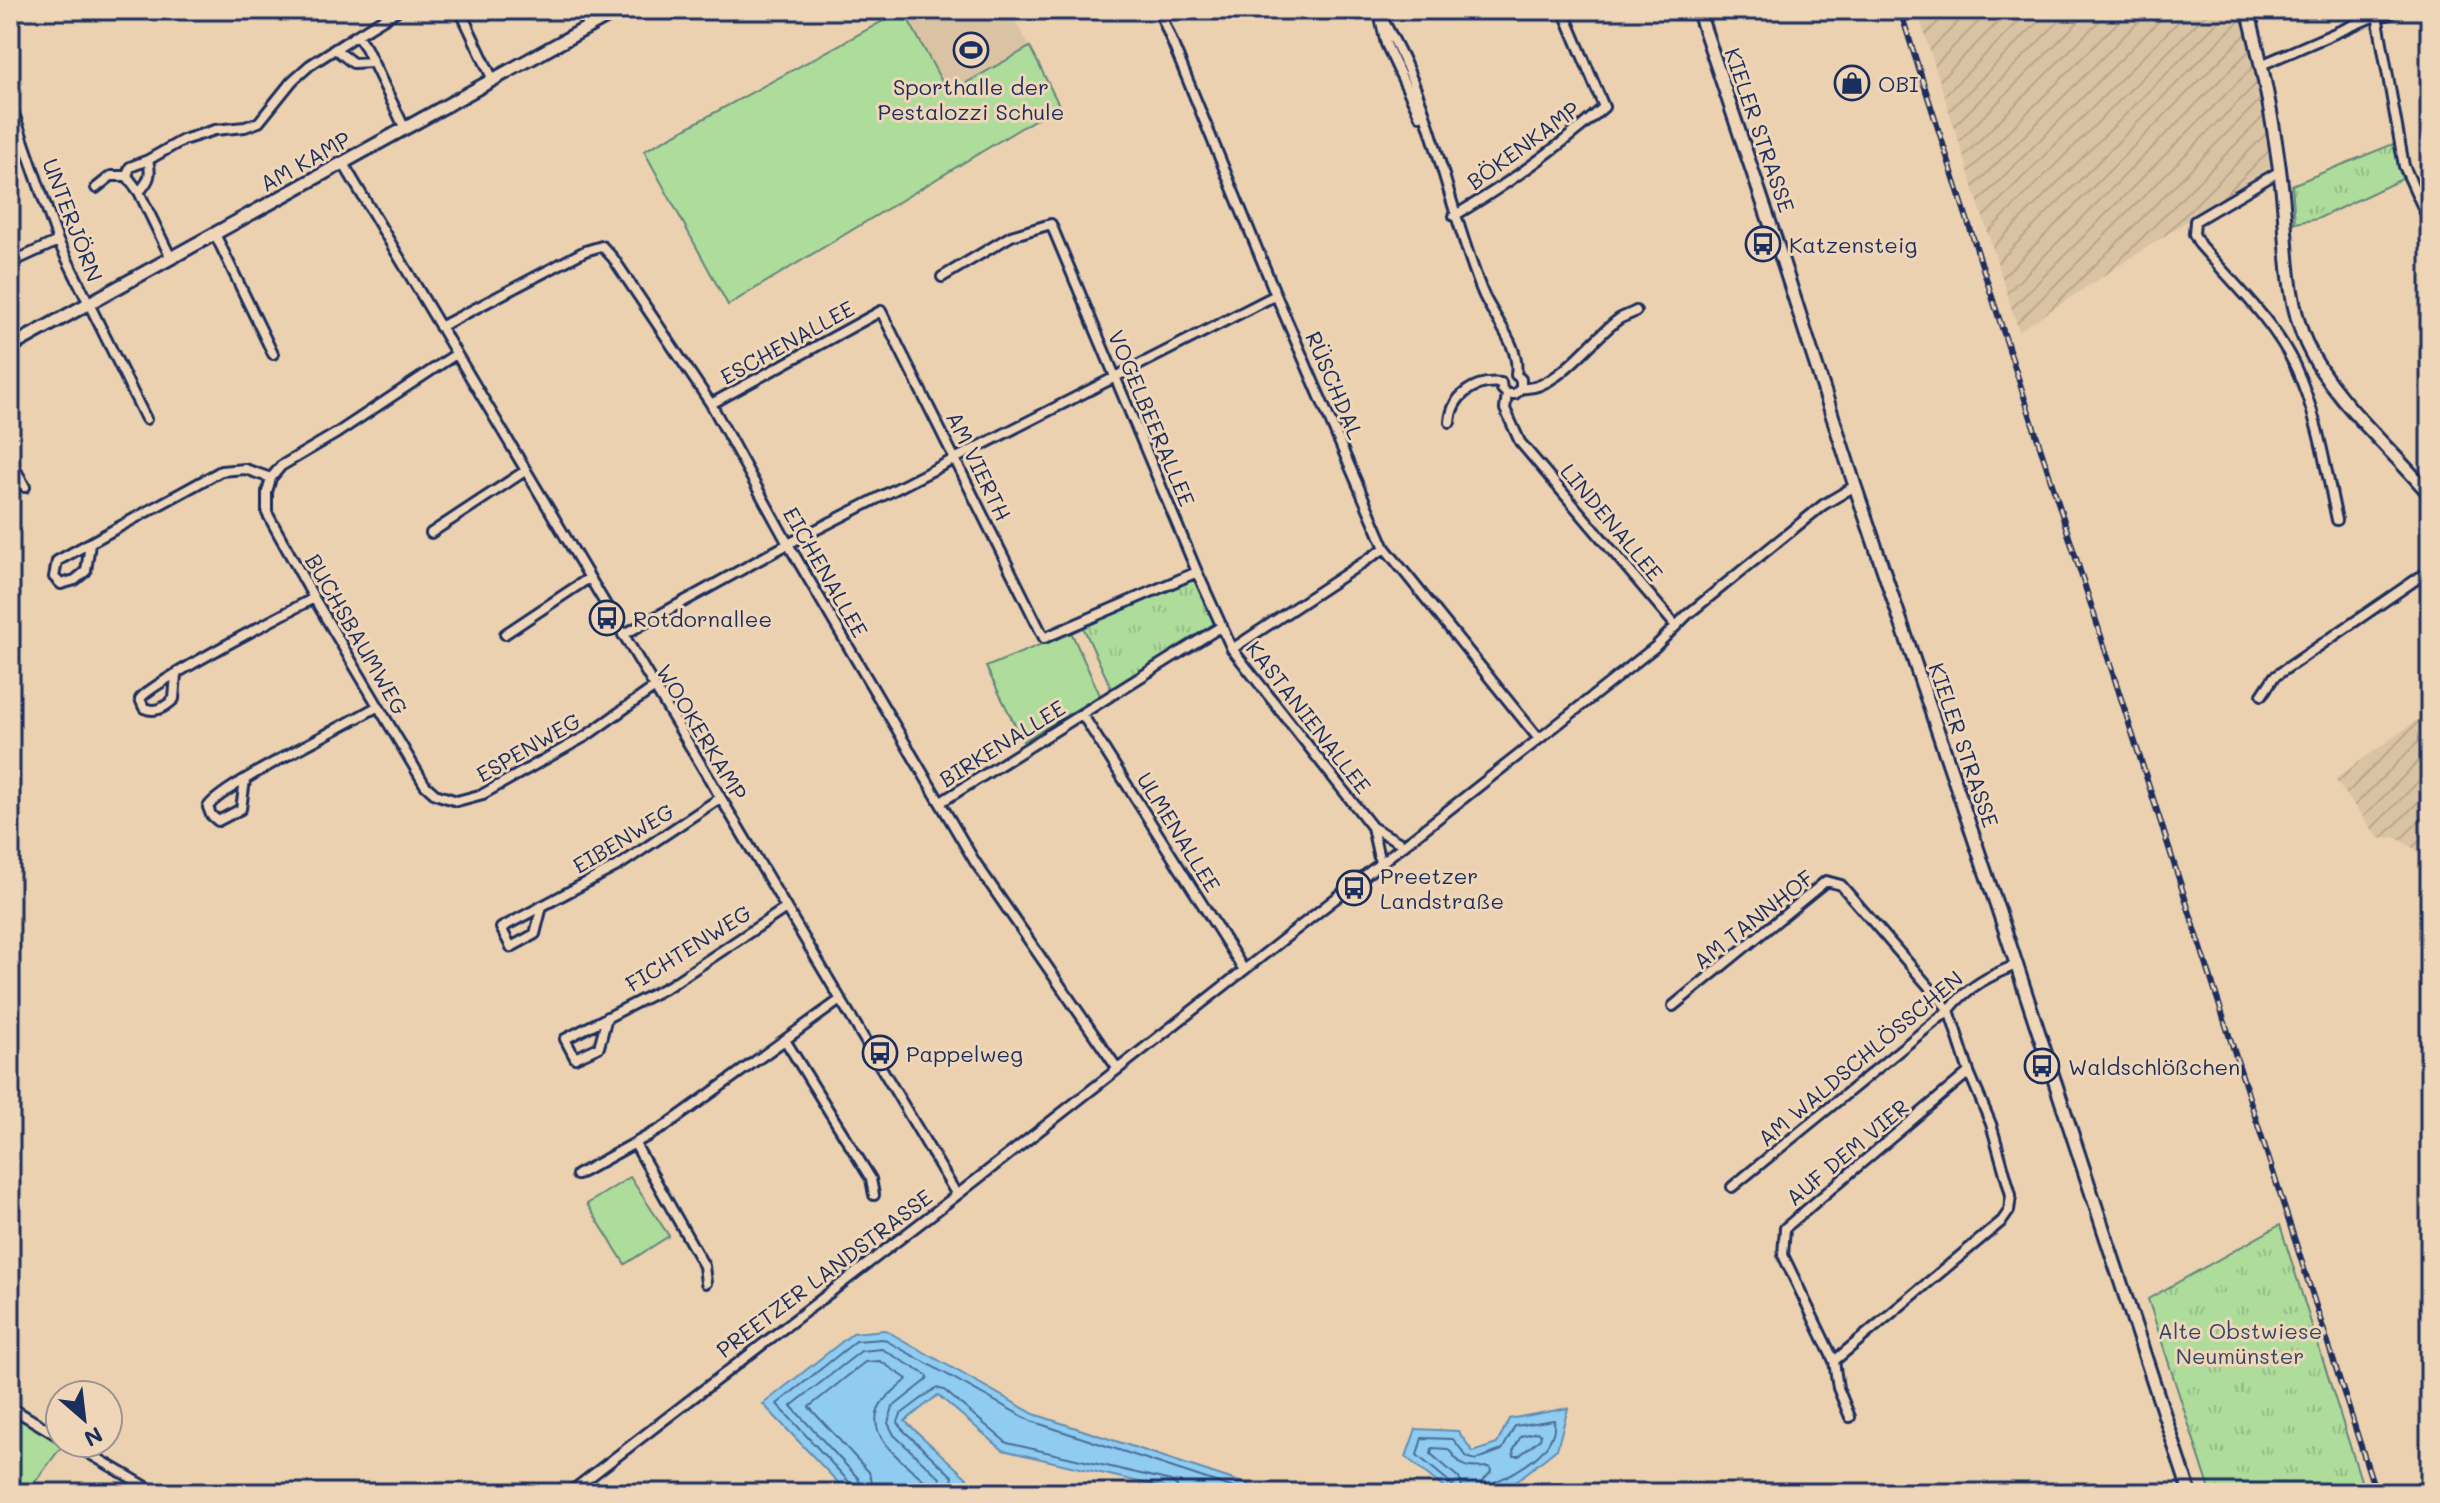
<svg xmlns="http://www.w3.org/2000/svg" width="2440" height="1503" viewBox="0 0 2440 1503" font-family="Mali,sans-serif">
<defs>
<pattern id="industrial-furrows" width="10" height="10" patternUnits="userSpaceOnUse" patternTransform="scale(2)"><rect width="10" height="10" fill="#dac3a2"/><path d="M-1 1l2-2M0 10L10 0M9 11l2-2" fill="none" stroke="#baa88e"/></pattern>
<pattern id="park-tufts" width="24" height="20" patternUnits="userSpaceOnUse" patternTransform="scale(2)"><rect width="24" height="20" fill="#aedc9b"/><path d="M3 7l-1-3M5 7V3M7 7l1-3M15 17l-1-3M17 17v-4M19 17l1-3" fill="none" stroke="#95bd88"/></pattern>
</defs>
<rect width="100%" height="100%" fill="#ebd1af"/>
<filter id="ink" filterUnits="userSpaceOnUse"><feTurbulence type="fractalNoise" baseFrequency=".0125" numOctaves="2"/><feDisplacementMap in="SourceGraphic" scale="16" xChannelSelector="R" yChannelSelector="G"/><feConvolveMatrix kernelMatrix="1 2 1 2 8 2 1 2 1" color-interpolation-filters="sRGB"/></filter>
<g filter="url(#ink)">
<path fill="#dac3a2" d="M903 10H1009L1030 47 949 93Z"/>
<path fill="url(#industrial-furrows)" d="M1917 10H2240L2255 66 2273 165 2019 331Z
M2430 711V858L2395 837 2379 839 2335 779Z"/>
<path fill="#aedc9b" stroke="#64867c" stroke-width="2" d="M903 10 948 93 1030 47 1059 105 728 305 644 151Z
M1071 632 1100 695 1023 741 986 667Z
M630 1177 669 1236 625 1264 587 1204Z
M10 1413 60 1439V1443H64L27 1493H10Z"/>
<path fill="url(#park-tufts)" stroke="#64867c" stroke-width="2" d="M2393 144 2402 179 2317 219 2295 223 2292 185Z
M1195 579 1215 624 1112 690 1083 627Z
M2280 1225 2365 1493H2211L2148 1299Z"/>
<path fill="#90ccf0" stroke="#618db6" stroke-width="2" d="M885 1330 1034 1414 1273 1493H1186L1003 1450 938 1395 905 1421 967 1478 954 1493H848L763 1404 853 1333Z
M1568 1408 1557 1449 1514 1483 1489 1493H1450L1406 1457 1416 1429 1458 1431 1473 1452 1497 1444 1509 1419Z"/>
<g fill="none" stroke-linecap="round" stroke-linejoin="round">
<path stroke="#4a6e98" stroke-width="2" d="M1537 1432 1541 1435 1540 1439 1519 1456H1514L1513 1451 1521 1436Z
M853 1493 851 1484 777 1404 856 1341 883 1339 1031 1421 1249 1493
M863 1493 858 1478 791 1406 861 1351 882 1349 928 1376 927 1380 893 1407 888 1423 894 1435 940 1478 938 1493
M875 1493 869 1472 809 1407 865 1362 880 1361 907 1379C899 1389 886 1394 880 1406 863 1437 907 1464 926 1482V1493
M949 1493 953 1477 901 1428 898 1422 901 1414 936 1388 944 1390 1007 1443 1171 1481 1177 1486 1178 1493
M1454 1493 1452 1484 1417 1455 1422 1438 1453 1439 1467 1457 1475 1460 1502 1450 1515 1426 1554 1420C1558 1451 1517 1472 1493 1483L1490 1493
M1464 1493 1459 1478 1431 1454 1432 1448 1448 1449C1465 1470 1464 1468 1490 1467L1491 1472 1482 1482 1480 1493"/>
<g stroke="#1b2f5e" stroke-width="14">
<path id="street" d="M460 10 493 80
M1159 10 1276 295 1385 548 1539 739
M1378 10C1387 28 1398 46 1406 65 1438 138 1452 217 1482 291 1492 317 1521 345 1516 375L1521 379V388
M2377 15 2404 166 2430 223
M1381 22 1386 44 1420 116
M357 35 398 10
M335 49 353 63 372 62
M2261 65 2377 15H2387L2397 10
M10 102 58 241 146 419
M343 163 957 1195
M2280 171 2195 221 2194 234 2200 245C2233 283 2273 320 2295 366 2317 413 2326 469 2337 520
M96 188 111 176H127
M139 192 127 176 130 167 148 160
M1454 216C1508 184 1557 149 1604 107L1563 10
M215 234 273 354
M171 258 139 192C149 181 152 175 148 160L183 140 215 130 245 127 259 122 292 81 310 65 357 35 366 48 405 129
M10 263 58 241
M942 277 1011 236 1051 224 1197 572 1232 649 1372 827 1404 845
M440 327 585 251 602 246 613 258 711 404 788 544 975 862 1117 1068
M456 354 337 433 281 466 271 478 267 492V513L314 598 425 785 435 794 457 801 483 794 586 736 655 687
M1501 383 1502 389 1507 394 1505 409 1520 442 1676 626
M1507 394H1515L1521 388C1555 393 1593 337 1619 319 1624 316 1631 314 1636 311
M711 404 881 311 1044 638 1197 572
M1450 422C1452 395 1475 380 1501 383
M10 459 25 487
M431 533 525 471
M90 544 86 571 75 580 61 584 54 577 57 561 221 471 245 469 271 478
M505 634 589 578
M623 635 788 544 1276 295
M1232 649 1385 548
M176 674 174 699C164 708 156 713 144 708L140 699C149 684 288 612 314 598
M2262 695 2274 677 2430 570
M1082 714 1244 970
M245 780 241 809 218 821 211 815 208 807C220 786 348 725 378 706
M941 802 1222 626
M1372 827 1380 863
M542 906 535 934 511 947 501 928 621 864 720 798
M1673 1006 1826 881 1841 885 1949 1010 1969 1072 1991 1124 2011 1195 2009 1211 2002 1221 1834 1361
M607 1017 599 1047 575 1058 565 1039 669 986 786 908
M785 1040 871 1179 874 1195
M635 1144 704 1266 706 1283
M577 1175 664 1127 840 1000
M1732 1187 1949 1010C1967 987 1991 975 2016 965
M10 1407 60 1437
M1850 1417 1838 1388 1834 1361 1783 1255 1785 1228 1969 1072
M71 1443 157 1493
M569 1493 957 1195 1539 739 1655 647 1687 615 1823 505 1855 486"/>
</g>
<g stroke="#1b2f5e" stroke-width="17">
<path id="secondary" d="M1698 10 1777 244 1855 486 2006 933 2190 1493
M2248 10C2263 68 2275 129 2282 189 2288 240 2285 298 2307 345 2332 399 2391 448 2430 495
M10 347 619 10"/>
</g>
<use href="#street" stroke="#f0d6b8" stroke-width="8"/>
<use href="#secondary" stroke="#f0d6b8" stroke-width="11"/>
<g stroke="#1b2f5e" stroke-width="6">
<path id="rail" d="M1900 10 2376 1493"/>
</g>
<use href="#rail" stroke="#f0d6b8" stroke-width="3" stroke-dasharray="9" stroke-linecap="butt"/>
</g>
</g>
<defs>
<g id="stadium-ring" transform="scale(1.8)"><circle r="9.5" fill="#f0d6b8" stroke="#1b2f5e" stroke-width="1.5"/><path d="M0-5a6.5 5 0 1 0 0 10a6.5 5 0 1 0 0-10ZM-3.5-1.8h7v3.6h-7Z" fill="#1b2f5e"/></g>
<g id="shop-ring" transform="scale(1.8)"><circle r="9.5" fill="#f0d6b8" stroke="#1b2f5e" stroke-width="1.5"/><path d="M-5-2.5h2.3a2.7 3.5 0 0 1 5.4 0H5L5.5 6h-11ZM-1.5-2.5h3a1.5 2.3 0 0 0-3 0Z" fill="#1b2f5e"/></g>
<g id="bus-ring" transform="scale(1.8)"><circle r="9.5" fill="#f0d6b8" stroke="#1b2f5e" stroke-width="1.5"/><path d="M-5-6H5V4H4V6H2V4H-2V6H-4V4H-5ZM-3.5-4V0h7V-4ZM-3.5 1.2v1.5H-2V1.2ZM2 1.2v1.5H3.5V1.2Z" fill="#1b2f5e"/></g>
</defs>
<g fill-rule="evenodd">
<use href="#stadium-ring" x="971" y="50"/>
<use href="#shop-ring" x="1852" y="83"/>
<use href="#bus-ring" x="1763" y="244"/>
<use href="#bus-ring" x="607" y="618"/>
<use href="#bus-ring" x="1354" y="888"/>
<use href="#bus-ring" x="880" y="1053"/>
<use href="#bus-ring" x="2042" y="1066"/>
</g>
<g text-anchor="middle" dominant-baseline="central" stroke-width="6" stroke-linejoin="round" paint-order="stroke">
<g font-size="22" fill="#1b2f5e" stroke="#f0d6b8" text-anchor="start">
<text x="1878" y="83">OBI</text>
<text x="971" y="86" text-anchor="middle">Sporthalle der<tspan x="971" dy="25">Pestalozzi Schule</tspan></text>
<text x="1789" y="244">Katzensteig</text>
<text x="633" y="618">Rotdornallee</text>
<text x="1380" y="875">Preetzer<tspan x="1380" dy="25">Landstraße</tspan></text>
<text x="906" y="1053">Pappelweg</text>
<text x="2068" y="1066">Waldschlößchen</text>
</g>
<g font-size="22" fill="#1b2f5e" stroke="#f0d6b8">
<text transform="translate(1760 130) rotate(71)">KIELER STRASSE</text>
<text transform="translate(1523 145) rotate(-36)">BÖKENKAMP</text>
<text transform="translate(305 161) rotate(-29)">AM KAMP</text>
<text transform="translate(73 220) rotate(69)">UNTERJÖRN</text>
<text transform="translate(787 342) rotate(-29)">ESCHENALLEE</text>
<text transform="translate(1335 385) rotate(67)">RÜSCHDAL</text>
<text transform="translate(1152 418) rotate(67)">VOGELBEERALLEE</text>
<text transform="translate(979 466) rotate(64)">AM VIERTH</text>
<text transform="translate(1612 522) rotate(50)">LINDENALLEE</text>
<text transform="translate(826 572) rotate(60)">EICHENALLEE</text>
<text transform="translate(357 634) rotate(60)">BUCHSBAUMWEG</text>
<text transform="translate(1309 717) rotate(52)">KASTANIENALLEE</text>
<text transform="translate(702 732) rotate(59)">WOOKERKAMP</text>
<text transform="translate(1002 743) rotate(-32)">BIRKENALLEE</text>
<text transform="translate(1964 745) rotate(71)">KIELER STRASSE</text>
<text transform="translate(528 747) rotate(-30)">ESPENWEG</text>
<text transform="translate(1179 832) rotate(58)">ULMENALLEE</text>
<text transform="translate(623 838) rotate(-31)">EIBENWEG</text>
<text transform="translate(1753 919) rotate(-38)">AM TANNHOF</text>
<text transform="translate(688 948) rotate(-32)">FICHTENWEG</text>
<text transform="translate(1860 1058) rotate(-40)">AM WALDSCHLÖSSCHEN</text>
<text transform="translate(1847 1152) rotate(-40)">AUF DEM VIER</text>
<text transform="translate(824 1273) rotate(-37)">PREETZER LANDSTRASSE</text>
</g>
<g font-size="22" fill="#314967" stroke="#f0d6b8">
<text x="2240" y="1330">Alte Obstwiese<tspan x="2240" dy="25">Neumünster</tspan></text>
</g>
</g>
<rect width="2440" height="1503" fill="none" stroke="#f0d6b8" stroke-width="40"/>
<rect x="20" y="20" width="2400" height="1463" fill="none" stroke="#1b2f5e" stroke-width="3" filter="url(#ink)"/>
<g transform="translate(84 1419) rotate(152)"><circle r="38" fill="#f0d6b8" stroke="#9b9394" stroke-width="2"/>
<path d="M0-6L14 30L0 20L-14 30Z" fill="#1b2f5e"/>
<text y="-12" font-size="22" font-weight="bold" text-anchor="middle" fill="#1b2f5e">N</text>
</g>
</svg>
